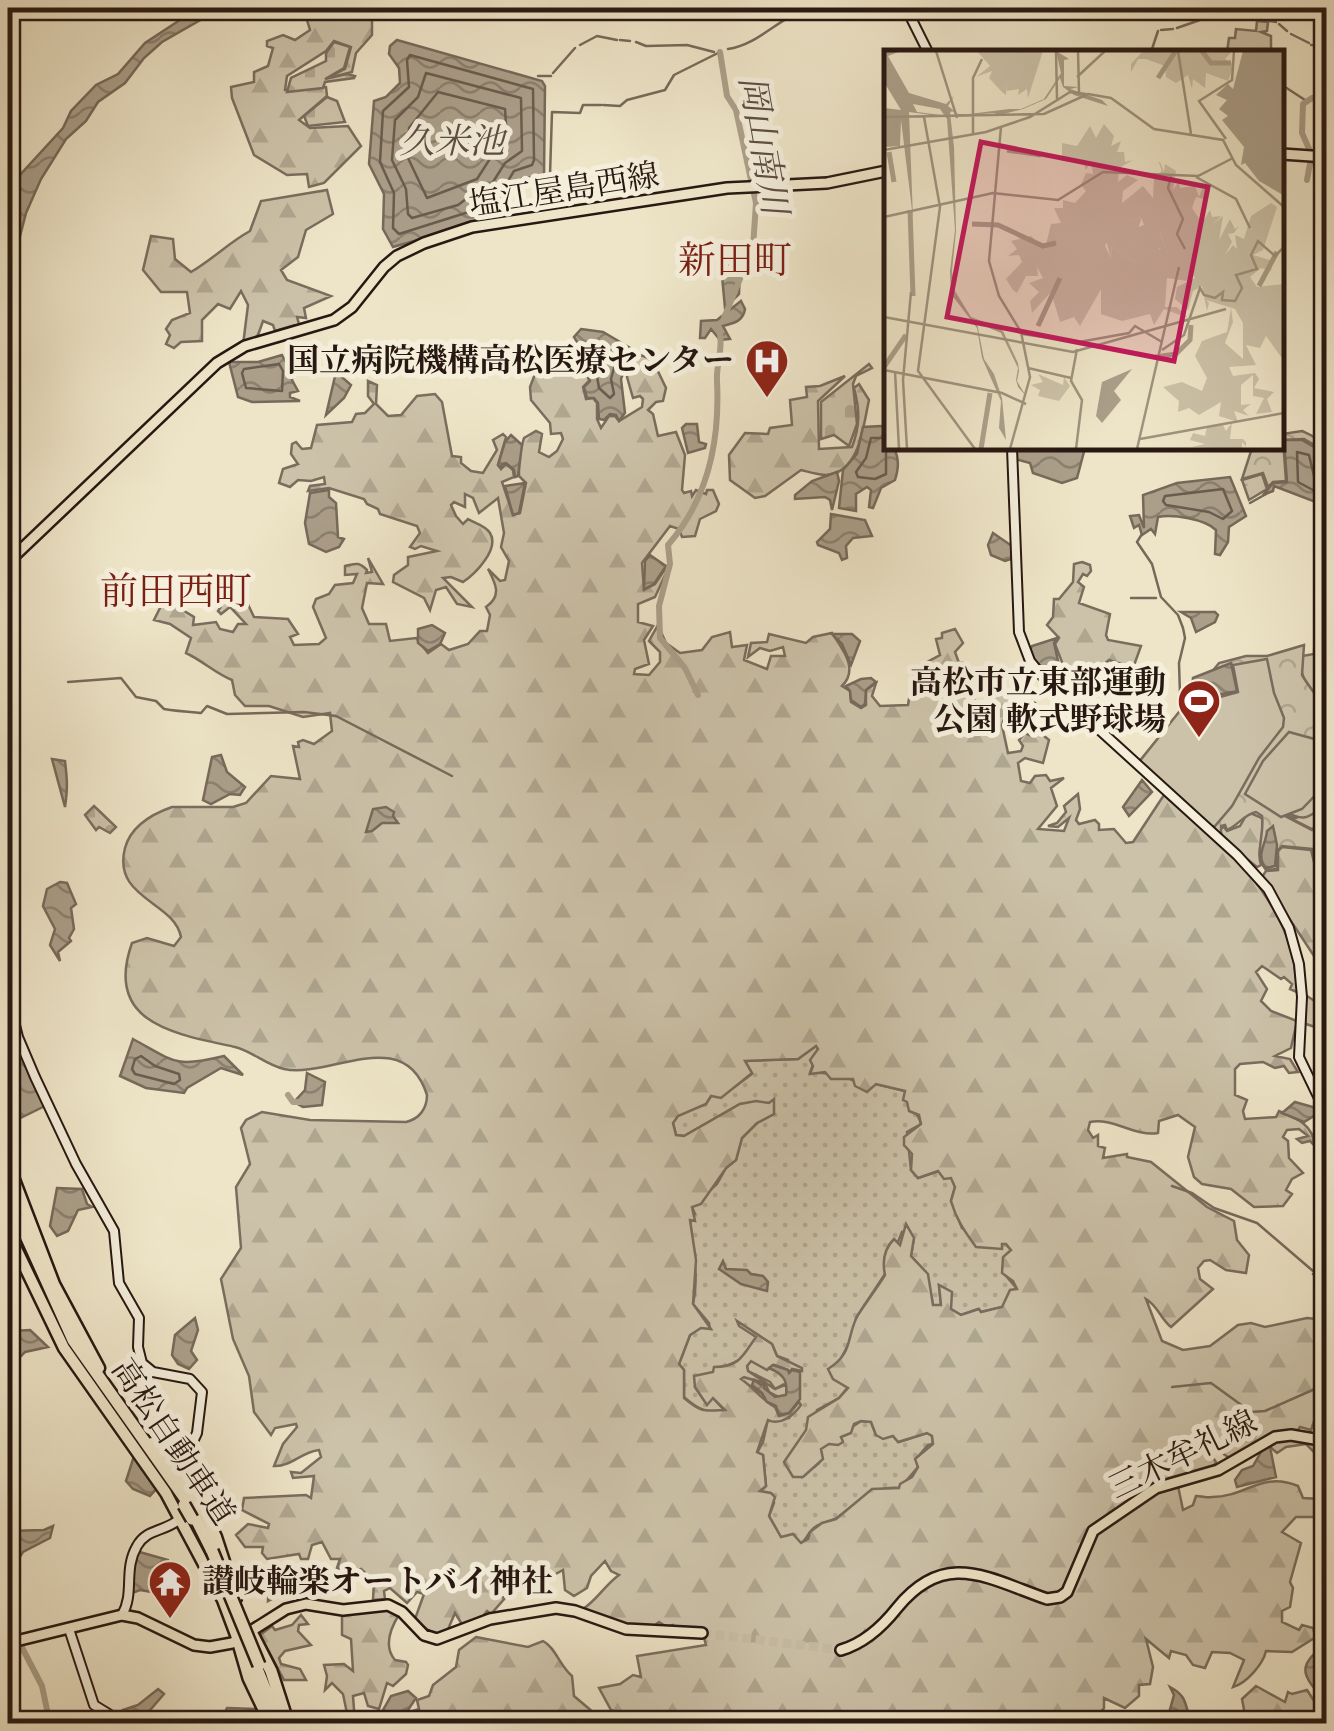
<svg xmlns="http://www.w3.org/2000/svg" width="1334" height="1731" viewBox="0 0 1334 1731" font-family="Cardo,'Noto Serif JP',serif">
<defs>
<pattern id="grass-dots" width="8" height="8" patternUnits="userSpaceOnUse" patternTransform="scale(2.5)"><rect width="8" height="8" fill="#ccc2a9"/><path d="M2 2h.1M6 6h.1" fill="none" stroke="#afa690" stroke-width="1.8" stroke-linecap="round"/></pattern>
<pattern id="forest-firs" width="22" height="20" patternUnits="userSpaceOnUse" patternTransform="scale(2.5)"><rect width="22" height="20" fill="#ccc2a9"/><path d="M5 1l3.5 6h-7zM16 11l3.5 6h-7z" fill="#afa690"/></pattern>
<pattern id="wetland-marsh" width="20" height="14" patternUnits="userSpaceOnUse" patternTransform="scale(2.5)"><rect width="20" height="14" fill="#ccc2a9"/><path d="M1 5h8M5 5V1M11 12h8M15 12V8" fill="none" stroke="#afa690"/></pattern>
<pattern id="cemetery-stones" width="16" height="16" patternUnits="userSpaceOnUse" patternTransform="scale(2.5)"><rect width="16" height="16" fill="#ccc2a9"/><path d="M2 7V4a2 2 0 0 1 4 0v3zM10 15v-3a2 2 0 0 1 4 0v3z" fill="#afa690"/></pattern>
<pattern id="park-crowns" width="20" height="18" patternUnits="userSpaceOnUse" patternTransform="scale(2.5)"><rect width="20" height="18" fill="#ccc2a9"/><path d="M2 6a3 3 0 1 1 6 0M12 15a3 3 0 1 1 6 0" fill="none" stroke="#afa690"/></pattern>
<pattern id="water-waves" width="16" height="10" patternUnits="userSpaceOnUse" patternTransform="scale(2.5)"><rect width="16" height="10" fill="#ab9f8a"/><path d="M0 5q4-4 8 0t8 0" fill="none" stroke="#8b816f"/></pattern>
</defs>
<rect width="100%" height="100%" fill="#eee5c8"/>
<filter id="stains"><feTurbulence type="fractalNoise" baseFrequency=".002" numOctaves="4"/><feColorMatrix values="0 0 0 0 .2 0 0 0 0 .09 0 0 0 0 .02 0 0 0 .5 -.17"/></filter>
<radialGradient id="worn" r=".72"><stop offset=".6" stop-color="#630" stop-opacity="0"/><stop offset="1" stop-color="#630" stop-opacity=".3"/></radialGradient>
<path fill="url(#grass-dots)" stroke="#7a6d5e" stroke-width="2.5" d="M816 1046 819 1049 810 1073C831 1072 849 1076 867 1088L876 1084 905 1091C907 1105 918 1111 921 1124L907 1132 911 1170 918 1178 939 1171 951 1177 955 1187 951 1201 962 1228 1006 1244 1011 1250 1006 1276 1018 1290 1002 1307 981 1312 978 1309 961 1315 951 1309 947 1291 939 1286 941 1306 933 1305 927 1274 911 1256 914 1238 902 1232 885 1274 856 1318 854 1334 839 1362 848 1387 839 1398 817 1410 803 1476 819 1463 820 1449 861 1421 871 1422 876 1435 893 1436 899 1442 927 1433 932 1436 933 1444 928 1445 916 1459 918 1467 900 1488C871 1486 859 1502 838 1517 830 1523 817 1522 810 1532 807 1536 805 1541 801 1543L781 1538 769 1516 774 1503 760 1492 766 1486 763 1455 757 1453 763 1442 768 1419 789 1418 799 1403 790 1414 779 1416 762 1394 741 1380 743 1377 765 1383 773 1393 784 1384 775 1389 770 1382 748 1371 747 1366 751 1361 766 1369 774 1365 789 1370V1373L788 1360 777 1356 772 1344 739 1323 757 1337 746 1357 714 1372 695 1387 707 1404 712 1397 726 1412C707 1413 698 1410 684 1397V1370L679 1364 690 1335 701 1327 710 1329 709 1323 693 1304C700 1275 691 1248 690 1219L695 1214 692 1207 717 1184 726 1168 736 1160 742 1138 757 1123 774 1114 769 1103 740 1104 684 1136 676 1135 673 1123 678 1115 706 1104 711 1096 729 1091 752 1074 745 1061 798 1059Z"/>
<path fill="url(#forest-firs)" stroke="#7a6d5e" stroke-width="2.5" fill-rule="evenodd" d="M322 8H381L372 16V35L356 53 352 72 325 79 345 69 351 47 334 41 326 51 287 76 285 90 326 87 327 96 299 120 310 128 348 126 361 146 324 183 309 187 307 174 287 175 254 155 232 98 231 87 254 82V72L268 66 273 48 267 46V41L283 35 295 40 310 30 304 10Z
M327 190 333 214 306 230 298 257 281 270 287 280 331 296 304 308 306 318 297 317 299 324 275 331 273 325 263 321 256 341 243 345 248 305 241 291 230 309 218 304 202 320V341L181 342 174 348 166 344 170 335 166 329 172 320 190 313 187 292H161L143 270 151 236 173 239 175 259 191 272C212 260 228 243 250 231L261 201Z
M556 354 566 358 583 357 589 381 583 387 586 399 593 398 597 403V419L601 428 609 416H615L619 421 642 407 643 399 640 396 633 398 627 377 629 364 637 354 652 359 666 388 663 401 656 402 648 410 653 414 658 436 676 432 685 455 682 490 684 493 691 491 692 496 696 490 706 494 707 490H713L719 504 716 511 700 519 695 536 682 537 679 529 670 526 642 563 644 590 655 584 667 566 668 569 655 597 638 604V622L653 626 644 640 649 664 635 669 634 674 649 675 660 662V652L649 641 658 625 666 643 680 653 702 650 712 637 730 632 732 647 747 645 744 660 767 669 771 656H785L783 647 770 651 760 648 748 657 751 643 767 642 769 634 806 643 813 637 832 633C843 650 859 669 842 686L850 691 851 702 861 708 866 705V690L876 683 872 696 880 706 908 705 914 669 940 655 936 639 942 638V633L955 629 963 643 955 652 959 663H964L970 699 984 704 989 696 997 694 999 687 1014 696 1031 686 1034 694 1030 701 1035 703 1034 706 1007 710 1002 725 1008 753 1021 751 1023 746 1019 740 1025 733 1029 735 1033 727 1049 740 1043 763 1025 758 1018 763 1021 781 1030 783 1035 776 1046 775 1050 781 1064 778 1051 788 1057 806 1038 829 1064 831 1069 818 1058 827 1048 826 1057 823 1066 812 1064 806 1078 794 1080 809 1076 820 1079 824 1095 820 1099 824V830L1114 829 1126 843 1133 842 1164 795C1218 843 1266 875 1291 948 1296 963 1294 977 1299 993L1290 989 1292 984 1284 977 1281 979 1262 966 1256 972 1267 989 1261 1001 1271 1011 1297 1021 1291 1048 1275 1056 1290 1059 1298 1072 1289 1073 1284 1066 1275 1068 1263 1062 1240 1064 1235 1069V1095L1247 1100 1243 1111 1245 1119 1276 1117 1279 1111C1296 1118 1314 1125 1314 1145L1310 1141 1302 1143 1297 1139 1308 1136 1299 1129 1287 1130 1283 1137 1288 1141 1289 1158 1303 1173 1292 1179 1286 1190 1292 1194 1283 1206 1254 1207 1231 1189 1202 1184 1194 1177 1188 1157 1195 1127 1178 1115 1159 1121 1158 1133C1134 1137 1113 1117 1090 1122L1088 1130 1093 1138 1098 1135V1146L1105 1148 1103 1158 1127 1154V1157L1151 1162 1207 1207 1234 1221 1237 1240 1249 1255 1246 1273 1226 1270 1210 1260 1204 1261 1198 1268 1200 1279 1213 1289 1171 1327C1160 1318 1158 1306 1146 1299L1162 1341 1183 1350 1210 1346 1238 1325 1251 1323 1265 1327 1307 1318 1326 1320V1411L1318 1410 1311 1430 1300 1427 1296 1433 1232 1460 1214 1447 1209 1452 1216 1462 1212 1469 1178 1486 1183 1510 1193 1505 1196 1496C1202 1496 1207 1498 1212 1497 1246 1497 1261 1471 1298 1486L1303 1498 1320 1499 1326 1503V1517H1296L1282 1532 1301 1543 1290 1582 1293 1588 1290 1607 1282 1611V1622L1299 1630 1302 1625 1313 1628 1316 1637 1292 1652 1266 1651C1263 1664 1247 1683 1233 1687L1244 1660 1230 1653 1212 1652 1205 1668 1193 1665 1186 1655 1171 1651 1169 1658 1146 1639 1153 1667 1150 1684 1139 1685V1696L1125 1708 1104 1698V1708L1100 1713 1080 1716 1079 1723 708 1724 714 1719 701 1711 686 1722 653 1716 640 1722 611 1710 599 1688 620 1684 633 1675 641 1677 637 1656 706 1645 702 1631H677L673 1625 667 1627 659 1622 650 1629 629 1628 583 1609C598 1599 604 1586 619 1575L611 1571 605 1561 591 1576 587 1588 574 1596 565 1590 563 1570 534 1586 528 1578 505 1571V1582L496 1586 499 1596 505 1598 491 1614 487 1611 480 1620 465 1629 455 1613 446 1634C431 1634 425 1629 415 1619L424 1594 417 1592 407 1603 390 1588 384 1591 385 1599 373 1600 374 1581 361 1569 351 1572 337 1568 340 1559H331L322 1542 312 1545 308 1559H301L299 1554 267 1559 262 1553 263 1547H245L236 1535 248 1524 268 1528 269 1524 242 1510 244 1498 306 1495 311 1498 314 1476 293 1478 291 1472 301 1473 321 1457 319 1450C301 1452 291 1467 274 1466L283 1444 297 1427 296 1424 275 1428 271 1435 254 1412 249 1376 233 1339 221 1279 241 1248 236 1187 250 1164 241 1128 246 1120 262 1112 310 1120 406 1122C419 1119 427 1109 427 1095 404 1023 329 1079 284 1069 266 1065 252 1051 235 1047 176 1034 103 1024 132 943L147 938 174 946 181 937C174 901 112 899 125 848 131 826 152 814 172 807H233L246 803 271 776 300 779 293 746 299 747 298 742 303 740 314 744 332 731 330 713 303 717 269 706H245L235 695 232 680C215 673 203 661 186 653L191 638 170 624 154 620 161 606 171 603 194 617 193 625 216 622 220 629 233 632 238 624H246L230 607 221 614 218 611 229 594 237 591 244 596 254 617 288 619 298 634 290 637 294 645 319 644 326 638 313 607 316 599 329 594 335 585 353 583 357 574 345 575V566C355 564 358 561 367 570L366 573 372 572 368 558 383 584 367 583 362 608 369 624H386L390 641 416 638 428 653 441 644 449 650 468 644 480 631H487L490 615 486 607C502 596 496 584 488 569L500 581 505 580 509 561 501 547 504 533 498 498 479 513 473 498 465 494V507L454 502 451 505 456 516 463 524 468 519C476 524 485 525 490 533 500 549 475 574 463 582L451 577 443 578 472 607 457 604 446 587 436 590 430 610 424 598 393 582 394 575 408 565V557L437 551 421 546 415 549 410 547 420 533 417 526 380 514 378 509 367 504 364 499 329 488 308 491 310 486 325 484 324 477 311 481 298 480 290 487 279 483 283 469 298 464 291 454 292 444 296 442 302 449 311 448 317 425 352 422 356 414 365 413 374 404 368 396V381L377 385 376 404 388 416 401 415 417 396 435 394 442 402 452 456 461 457V463L471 471 483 473 497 450 493 440 503 434 506 437 498 465 501 469 506 464 513 470 514 477 502 482 513 515 520 513 526 483 519 476V456L524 438 536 431 542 434 539 452 549 457 557 451 563 439 561 433 551 434 550 423 531 400 530 387 540 361 549 362ZM816 1046 818 1049 810 1060 813 1066 810 1074 825 1072 831 1079H853L855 1086 867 1092 876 1084 905 1091 903 1100 907 1102 909 1111 919 1115 921 1124 904 1137V1145L912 1154 911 1170 918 1178 938 1171 944 1179 951 1178 955 1187 951 1201C956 1219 965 1232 976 1247L1002 1249V1244H1006L1011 1250 1003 1257 1002 1273 1013 1281 1017 1289 1010 1290 1002 1307 981 1312 979 1309 961 1315 951 1309 952 1292 939 1285 941 1305H933L928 1274 911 1256 914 1238 906 1224 900 1245 894 1239C884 1249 882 1261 885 1275 877 1288 867 1301 858 1315 846 1336 854 1353 828 1369L833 1379 848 1388 839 1398 808 1417 806 1430 784 1462 793 1477H803L823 1459 821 1449 829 1444 838 1445 843 1442 841 1437 851 1433 854 1424 861 1421 871 1422 876 1435 883 1439 893 1436 898 1442 927 1433 932 1436 933 1444 915 1459 918 1467 912 1477 900 1484 899 1488 872 1489 836 1519 822 1523 810 1532 808 1539 801 1543 793 1534 781 1537 769 1516 775 1497 771 1493 760 1491 766 1486 763 1455 757 1452 768 1420C780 1426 793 1416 801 1405L799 1402 790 1413 779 1416 775 1407C764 1402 753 1387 741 1379L744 1377 765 1383 769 1392 779 1397 786 1395 787 1384 775 1389 748 1371 747 1366 751 1361 767 1370 774 1365 788 1370 789 1373 792 1369 802 1371V1368L777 1356 772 1344 737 1321 739 1326 756 1337C743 1355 740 1367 714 1367L713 1372 694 1376 695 1387 707 1405 713 1398 725 1410C704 1411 702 1413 684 1398V1370L679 1364 690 1335 701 1328 711 1329 693 1304 696 1260 690 1220 695 1221 692 1207 701 1204 726 1168 736 1160 742 1138 757 1123 774 1114V1099L769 1103 756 1101 740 1104 684 1136 676 1135 673 1123 678 1116 706 1104 711 1096 721 1098 752 1073 745 1061 798 1059Z
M845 376 818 401 819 449 852 447C860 426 860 410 854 388L859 384 869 400C863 426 860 473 826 475 819 475 809 472 801 470L765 496 755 498 730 480 729 455 745 433 768 434 770 428 792 425 790 400 807 397 806 387 820 386Z
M1082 562 1090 565 1091 571 1087 576 1083 574 1078 582 1084 587 1079 603 1110 614 1106 635 1108 640 1141 646 1133 668 1124 671V665L1109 660 1093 674 1083 672 1081 688 1076 692 1068 691 1067 688H1072L1055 644 1059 638 1047 625 1053 617 1054 599H1059L1073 582 1074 564Z
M1326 617V707C1314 691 1296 679 1302 656L1314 654 1315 623Z
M1326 805V821L1312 829 1282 814 1296 818Z
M1248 812 1262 818C1265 839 1256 849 1261 865L1257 867 1223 840 1220 829 1224 827 1227 831 1240 826Z
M1282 847 1311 850 1314 862 1326 861V961L1314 956 1262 877 1266 871 1278 870V851Z
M1326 990V1048L1315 1036V1027L1303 1023 1304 994 1319 1004Z
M1282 1438 1326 1443V1455L1315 1453 1306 1444 1286 1447 1277 1453 1269 1446Z
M377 1606 400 1613C391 1627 383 1646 395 1660L406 1662 408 1665 406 1674 393 1686 387 1683 379 1709 368 1706 364 1693 353 1696 355 1723H349L343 1694 332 1683 325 1690 327 1676 324 1665 344 1664 353 1671 351 1639 342 1635V1614Z
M301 1615 308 1624 299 1625 298 1631 311 1645 285 1651 279 1658 281 1664 300 1669 306 1680H284L260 1635 272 1626 275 1630 292 1625Z
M476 1637 528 1647 543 1641C555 1647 560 1666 572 1676L574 1696 606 1723H406L410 1712 419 1709 417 1700 429 1696 433 1685 456 1667 459 1650Z
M1256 1686 1285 1702 1288 1692 1292 1694 1307 1690 1318 1707 1306 1723H1237L1246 1720 1242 1699Z
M227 1708 256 1709 261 1723H225L223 1716Z"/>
<path fill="url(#wetland-marsh)" stroke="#7a6d5e" stroke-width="2.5" d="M1262 474 1267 489 1249 500 1242 480Z"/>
<path fill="url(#cemetery-stones)" stroke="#7a6d5e" stroke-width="2.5" d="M334 42 350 47 344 68 325 79 347 74 355 76 354 78 325 82 323 88 287 92 291 78 326 61V53Z
M327 97 337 101 345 122 308 126 304 116Z
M869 364 872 368 856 376 853 384 857 424 849 446 834 435 821 439V402Z
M94 806 116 827 110 833 99 827 96 830 85 815Z"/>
<path fill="url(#park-crowns)" stroke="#7a6d5e" stroke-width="2.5" d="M1302 431C1317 438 1326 441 1326 460L1322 461 1318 447 1304 439 1283 440 1286 481 1273 482 1268 487 1263 473 1242 479 1252 448H1282V434Z
M1304 645 1302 675C1316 699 1334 709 1323 741L1326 747V805C1307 817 1307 823 1284 811L1281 814 1312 830 1326 822V860L1315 861 1312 849 1282 846 1278 850 1277 869 1266 870C1253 854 1265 836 1262 816L1256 812C1243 815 1239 825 1227 830L1225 825 1221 826V838L1139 762 1219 663 1246 656H1267Z"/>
<path fill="#ccc2a9" stroke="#7a6d5e" stroke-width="2.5" d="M1257 21 1268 22 1267 31 1261 32 1271 36V52H1227L1229 38H1235L1236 29 1256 31Z
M1267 659 1274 693 1284 718 1283 727 1259 758 1232 806 1215 826 1209 827 1139 762 1183 707 1238 692 1233 665Z
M1289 732 1318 740 1324 745 1326 784 1302 809 1281 817 1245 794 1263 761Z"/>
<path fill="url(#water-waves)" stroke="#77695a" stroke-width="2.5" d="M206 8H236L204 18 162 42 144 58 125 83 98 102 86 121 66 139 41 179 26 213 18 244 14 246 8 277V219L12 205H8V188L63 128 71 111 96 85 118 74 145 43 189 14 188 9 191 13Z
M397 40 542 81 545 86 544 176 522 178 503 213 477 217V223L393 247 383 229 384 194 369 164 374 101 386 97 400 83 399 68 389 54 390 46Z
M728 265 740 267 739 294 725 308 722 276Z
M741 301 745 309C743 322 733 323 723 326L730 339 720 340 711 329 705 338H700L701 321 717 320Z
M581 329 603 332 632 349 621 379 625 413 619 421 616 415 610 414 604 420 599 419 598 403 594 398H587L584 387 590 381 584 354 574 337Z
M282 355 289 368 293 369 292 380 298 391 290 393V397L300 401 252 402 238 397 229 362H258Z
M336 372 351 385 344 398 326 415Z
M686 424H697L699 442 706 444 705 448 688 453 682 428Z
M881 426 886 429V448H894C899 459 899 467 895 480L881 488 873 508 869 507 871 490 867 487 856 494V511L839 508 843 470 857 454 863 427Z
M511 435 522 445 518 476 515 477 514 470 506 463 502 464 501 468 498 465 505 442Z
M1284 440H1302L1319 450 1326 488V506L1274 486 1273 491 1263 495 1273 483 1287 482Z
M1020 448H1085L1077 478 1062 483 1033 473 1030 463 1015 459 1016 450Z
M837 472 839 481 832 510 830 500 825 497 795 499V495L812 481Z
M1230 477 1246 516 1229 527 1228 542 1220 555 1215 554 1216 530C1205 519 1173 514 1158 517L1155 534 1151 529 1142 535 1139 525 1134 528 1130 516 1139 515 1144 528 1143 495 1177 483Z
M525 483 519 513 513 515 505 486Z
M329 490V497L336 503 338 537 344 539 339 547 326 552 309 544 305 523 310 493Z
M831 514 865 520 872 536 853 538 846 546 847 558 842 560 839 553 818 545 817 542 830 529Z
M993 533 1012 546 1011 559 1005 561 991 555 988 545Z
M650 555 666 566 654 584 644 589 645 561Z
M1181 612H1215L1218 615 1215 622 1196 632 1191 618Z
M432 625 445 633 440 644 428 651 418 643V629Z
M832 634H852L860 641 851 665 842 644Z
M1057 638 1054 643 1059 665 1072 688H1067L1047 668 1036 666 1029 652 1032 646Z
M1231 663 1237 691 1203 698 1192 689 1193 678Z
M861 679 871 678 876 682 866 690 865 704 861 707 851 700 850 691 846 686Z
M221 755 227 772 245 787 240 795 230 794 211 804 203 800 212 757Z
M52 759 65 761C67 778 68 787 65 807Z
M1142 780 1152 792 1129 816 1123 807Z
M386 807 394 812 393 816 398 823H382L372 831 366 832 373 809Z
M1273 826 1277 845 1275 866 1266 868C1255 855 1266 845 1267 831Z
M60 882 67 883 76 904 71 908 74 929 69 938 71 941 58 952 60 961 50 945 55 929 43 906 47 889Z
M8 1012 12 1039 21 1051 45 1106 8 1124Z
M133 1039C175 1062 175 1068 224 1056L243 1075 221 1068 187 1088 184 1093 146 1088 120 1076Z
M307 1073 325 1082 322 1105 303 1107 294 1102 305 1090Z
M1295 1102 1313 1107 1317 1114 1304 1122 1282 1113Z
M57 1188 82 1189 87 1204 92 1207 78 1210 68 1231 57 1236 50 1226Z
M723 1261 726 1269 747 1270 751 1274 763 1276 768 1282 767 1291 741 1284 719 1269Z
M195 1318 198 1330 191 1351 197 1360 189 1369 178 1364 172 1355 175 1335Z
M30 1330 48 1347 25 1352 15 1362 12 1331Z
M773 1365 788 1370 789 1373 792 1370 800 1372V1399L789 1413 779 1415 776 1406 767 1402 762 1393 752 1385 754 1380 761 1385 764 1383V1388L775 1397 786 1395C788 1380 783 1374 769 1368Z
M1265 1445 1270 1447 1276 1477 1237 1487 1235 1480 1242 1470 1253 1466Z
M135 1453 159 1486 150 1496 133 1489 126 1481Z
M53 1526 50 1538 23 1552 8 1575V1531L44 1530Z
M136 1551 168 1560 173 1575 164 1594 140 1590 132 1593 128 1575Z
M270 1565 280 1568 283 1585 279 1595 268 1601Z
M1326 1644V1696L1323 1698C1300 1675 1298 1664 1326 1644Z
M1170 1687C1187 1696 1185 1704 1190 1720L1185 1723H1171L1169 1713 1174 1695Z
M158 1689 164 1694 139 1723H131L123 1710 138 1705Z
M408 1691 416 1698 406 1713 405 1722 382 1712 391 1696Z"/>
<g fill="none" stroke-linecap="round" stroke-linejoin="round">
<path stroke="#6a5c4e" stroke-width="2.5" d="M410 55 533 89 534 160 532 165 514 171 494 204 399 234 393 228 394 193 380 162 383 111 409 87 407 60Z
M426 73 521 98 522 151 505 163 486 193 470 196 458 205 412 218 408 214 406 189 392 160 395 120 418 97Z
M438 92 505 109 507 141 493 154 477 179 427 198 408 158 409 128Z
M598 342 618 353 611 379 614 394 610 398 599 388 592 347Z
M279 364 283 371 282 391 246 388 242 373 244 369Z
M886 438H871L866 458 856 472 858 477 875 479 886 474V445
M1326 481 1314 476 1309 455 1297 452 1298 482 1326 497
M1223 489 1232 511 1223 519 1209 512 1166 505 1163 501 1165 496Z
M141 1056 155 1066 179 1074 180 1080 174 1084 135 1074 132 1069 135 1059Z"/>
<path stroke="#77695a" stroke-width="2.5" d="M805 10 815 8
M1206 18 1229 15 1276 22
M1279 24 1287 31
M1177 28 1200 20
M1161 30 1173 29
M1291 34 1309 43
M620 40 630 41
M636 42 646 46
M580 45 597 36 617 40
M1311 45H1313
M647 46 687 45 714 52
M1316 46 1326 47
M728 49C756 45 775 22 801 11
M1151 52 1158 31
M553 73 575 48
M538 76H551
M1282 85 1305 100
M603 105 620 106 627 100 665 90 674 75 720 52
M545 175H550L552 112 580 113 583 105H601
M1250 503 1266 494
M1142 534 1137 542 1152 564 1161 597 1178 615 1183 628 1185 638 1179 663 1180 695
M1131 598H1156
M68 682 121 678 136 697 156 701 164 709C176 711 189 712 201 713L207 706 227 714 304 712 336 716 452 776
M1172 1186 1192 1193 1214 1208 1257 1223 1313 1271
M1313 1274 1326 1280
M1172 1387 1211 1383 1251 1412 1265 1411 1326 1384
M1305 1718 1326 1700"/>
<path stroke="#ab9f8a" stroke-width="6" d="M720 52 727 96 736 110 756 203 753 247 724 318
M1310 151 1302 133 1303 104 1312 98 1326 102
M1307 180 1311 158
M1318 199 1324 228 1326 278
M1326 331V345
M1326 351V362
M1326 363C1324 388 1324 412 1326 437
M1325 461H1326
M698 695 685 668 660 638 659 606 670 564 668 545C708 499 720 440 717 381 716 364 723 351 720 334
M288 1095 293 1102H302
M8 1597 15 1601V1634L42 1686 50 1724"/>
<path stroke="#c6bca4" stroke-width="9" stroke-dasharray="9 4.5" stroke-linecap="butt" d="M702 1633 841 1650"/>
<g stroke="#281812" stroke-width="12">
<path id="secondary" d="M906 8 928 52
M1012 448 1019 632 1030 661 1048 683 1237 855 1268 889 1289 928 1299 964 1302 997 1299 1057 1326 1113
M8 997 18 1037 35 1077 76 1164 114 1231 119 1283 139 1318 138 1347 142 1363 153 1372 190 1379 202 1392 197 1433 184 1461 192 1504C173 1536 149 1524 137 1546 123 1570 135 1593 122 1615
M69 1629 94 1705 125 1724"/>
</g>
<g stroke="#281812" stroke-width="14">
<path id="primary" d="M1282 154 1326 157
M8 562 217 363 245 346 334 320 352 307 384 267 397 256 424 243 472 227 727 188 827 183 886 171
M8 1643 122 1615 138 1618 194 1645 210 1647 232 1643 286 1609 306 1604 343 1610 388 1605 402 1612 424 1635 437 1639 490 1619 556 1608 575 1611 626 1629 702 1633
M841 1650C865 1643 882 1627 897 1608 945 1549 987 1578 1047 1599L1060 1597 1067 1592 1093 1531 1156 1488 1218 1470 1275 1437 1291 1435 1326 1441"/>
</g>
<g stroke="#281812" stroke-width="15">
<path id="trunk" d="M8 1164 54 1284 99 1368
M8 1232 64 1348 166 1493 223 1600 238 1640
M152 1443 205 1514 216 1537 236 1598"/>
</g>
<g stroke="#281812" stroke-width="16">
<path id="motorway" d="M8 1196 73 1340 186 1500
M193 1513 212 1551
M251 1632 271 1671 288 1724
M238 1640 249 1678 271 1724
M256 1666 279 1724"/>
</g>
<use href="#secondary" stroke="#f4eedb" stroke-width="8"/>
<use href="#primary" stroke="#eee5c8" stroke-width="9"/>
<use href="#trunk" stroke="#eee5c8" stroke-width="10"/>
<use href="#motorway" stroke="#eee5c8" stroke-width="11"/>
<g stroke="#281812" stroke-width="16" stroke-linecap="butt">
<path id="motorway-bridge" d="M184 1505 192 1519
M212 1551 259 1665"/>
</g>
<use href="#motorway-bridge" stroke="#eee5c8" stroke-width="11"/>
</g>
<defs>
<g id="hospital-pin" transform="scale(2.25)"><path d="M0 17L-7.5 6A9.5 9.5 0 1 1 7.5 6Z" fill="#8f2418" stroke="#f4eedb"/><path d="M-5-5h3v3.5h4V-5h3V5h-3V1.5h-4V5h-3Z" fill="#fff"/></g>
<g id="stadium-pin" transform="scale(2.25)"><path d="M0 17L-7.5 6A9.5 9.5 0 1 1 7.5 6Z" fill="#8f2418" stroke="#f4eedb"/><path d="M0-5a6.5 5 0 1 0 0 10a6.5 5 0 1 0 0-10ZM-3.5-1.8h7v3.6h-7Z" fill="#fff"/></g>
<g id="temple-pin" transform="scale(2.25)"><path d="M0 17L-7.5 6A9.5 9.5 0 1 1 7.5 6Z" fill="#8f2418" stroke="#f4eedb"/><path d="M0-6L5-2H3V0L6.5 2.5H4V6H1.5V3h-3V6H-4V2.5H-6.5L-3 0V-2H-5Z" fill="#fff"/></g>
</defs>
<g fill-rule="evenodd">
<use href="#hospital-pin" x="767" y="361"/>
<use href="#stadium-pin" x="1199" y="701"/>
<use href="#temple-pin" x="170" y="1582"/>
</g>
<g text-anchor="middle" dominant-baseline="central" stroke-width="10" stroke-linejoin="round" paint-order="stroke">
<g font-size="32" fill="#281812" stroke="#f4eedb">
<text transform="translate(564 190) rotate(-9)">塩江屋島西線</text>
<text transform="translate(173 1442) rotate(56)">高松自動車道</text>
<text transform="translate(1183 1455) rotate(-26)">三木牟礼線</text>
</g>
<g font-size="32" font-weight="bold" fill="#281812" stroke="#f4eedb" text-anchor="end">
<text x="734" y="361">国立病院機構高松医療センター</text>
<text x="1166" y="683">高松市立東部運動<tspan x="1166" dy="37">公園 軟式野球場</tspan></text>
<text x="202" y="1582" text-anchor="start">讃岐輪楽オートバイ神社</text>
</g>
<g font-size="35" font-style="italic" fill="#5c4e42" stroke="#f4eedb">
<text x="452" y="142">久米池</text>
<text transform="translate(763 145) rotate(80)">岡山南川</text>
</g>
<g font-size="38" fill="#7a1f14" stroke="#f4eedb">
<text x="735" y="261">新田町</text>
<text x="176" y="592">前田西町</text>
</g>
</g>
<g transform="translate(884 50)">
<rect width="400" height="400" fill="#eee5c8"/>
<path d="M258 167 252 184 277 200 271 191 276 182 284 204 260 205 261 211 266 208 259 213 239 207 228 194 227 208 221 187 229 176Z" fill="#ccc2a9"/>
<path d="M93 1H159L144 48 143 39 134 45 135 39 122 41 123 31 122 45 118 42 105 28 108 21 92 27 106 16ZM259 1H348L341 9 350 15 344 31 322 23 321 38 309 29 308 39 304 25 292 33 282 27 281 16 262 9H254L247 22V14ZM220 74 230 86 227 96 237 91 233 102H240L241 112 249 110 235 118 234 132 243 125 254 130 239 141 238 153 259 136 269 148 270 127 278 121 275 113 269 117 276 112 280 122 281 114 292 121 289 140 295 131 296 138 311 136 315 147 318 139H326L323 150 312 147 308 158 318 173 326 160 328 167 337 166 328 175 339 166 335 190 346 169 351 179 355 176 350 183 344 184 348 192 341 205 349 195 353 199 351 185 360 189 367 166 387 153 393 157 379 200 369 205 389 211 387 221 377 218 366 227 373 237 400 234V311L382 286 376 298 362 295 372 315 345 317 349 326 371 323 375 329 370 338 390 342 383 349 388 362 372 364 380 348 369 346V325L357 335V355L367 354 359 360 365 366 350 361 354 372 335 366 337 352 315 365 305 358 294 362 295 351 279 337 298 332 318 341 323 328 311 306 318 291 343 282 347 258 349 272 341 293 359 309V273L351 259 322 250 325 253 323 261 318 236 309 241 304 260 291 249 293 237 311 228 306 218 303 231 283 228 282 241 281 257H293L304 268 280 259 270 275 266 264 238 271 217 264V239L196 276 190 267 176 272 167 242 148 263 146 251 155 242 145 233 159 228 153 217 154 226H142L133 243 129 240 122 229 138 212 135 205 124 206 133 199 127 191 147 186 161 199 167 174 177 173 170 158H179V150L191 153 202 141 197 135 202 123 209 124 207 111 202 120 199 112 178 111V93L193 96 206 76 212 88ZM257 167 260 175 246 180 275 202 276 182 284 204 262 202 263 197 255 204 259 213 239 207 228 194 227 208 221 196 229 177ZM154 324 179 335 180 327 186 336 175 351 154 346 156 340 147 335 159 332ZM348 372 346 389H359L362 392V397L358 392V399L308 397 321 394 306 390 309 383 321 386 323 377 339 375 342 381Z" fill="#ccc2a9" fill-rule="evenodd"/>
<path d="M0 1H17L4 6 25 43 62 54 70 46 64 56 74 64H85L125 59H137L160 49 177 23 172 1 185 9 180 10V36L195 37 186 39 218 50 224 56 190 45 179 37 176 28 162 49 139 59 112 66 111 63 80 65H74L68 61 66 63 70 97 72 181 68 221 71 241 87 267 114 277 119 281 134 313 135 321 133 331 142 346 134 337 132 330 134 318 117 283 93 273 100 309 110 324 118 348 122 390 115 378 117 351 98 308 93 278 67 244 66 221 71 180 63 69 56 59 29 54 33 62 57 65 59 67 47 65 46 85 47 65 25 62 29 168 17 70 16 96 1 97 0 58 17 60 0 32ZM359 1H400L399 145 375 131 361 113 357 115 360 97 338 70 344 66 335 59 343 50 332 45 344 34 349 39ZM248 319 230 341 237 350 218 373 212 366 218 332Z" fill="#ab9f8a"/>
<path fill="none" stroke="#ab9f8a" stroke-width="5" d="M318 1 327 13H347M274 28 291 2M123 100 157 105M5 102 10 132M26 160 29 246M88 174 114 175 159 196 172 193M375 236 393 202M154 276 176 228M272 307 292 304 306 290 307 275M0 317 22 285M97 399 106 343"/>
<path fill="none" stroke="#9f937f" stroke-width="2.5" d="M52 1 73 68M172 1 173 49M194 1 195 42M294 1 307 84M193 27 221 1M0 67 160 64 204 44 227 48 270 79 339 90 352 115 400 157M40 67 56 157 34 321 91 399M117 77 105 211 115 246 137 282 146 327 126 399M89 84V28L98 9M342 89 315 51 348 30 350 1M0 100 102 82 146 67 186 42 202 44M287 126 284 138 299 169 293 184 301 199M312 127 352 149 366 178M0 167 109 143 174 150 219 122 314 126 349 108M0 267 189 302 342 259M138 284 195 292 245 283 251 276 278 292M278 300 300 285 316 238 320 245 331 248 339 242 338 250 351 251 358 238 352 225 373 219 367 205 374 191 391 206 400 197M144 318 187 328M0 320 118 343 142 354M11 321 15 399M256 389 400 363M23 399 19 330 27 242M192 399 198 350 187 331 193 299M253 399 295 217"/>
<path fill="#c2185b" fill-opacity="0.15" stroke="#c2185b" stroke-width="5" d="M97 92 324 137 290 311 63 267Z"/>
<rect width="400" height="400" fill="none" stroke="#281812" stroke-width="5"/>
</g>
<rect width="1334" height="1731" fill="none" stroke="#eee5c8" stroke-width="40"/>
<rect x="10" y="10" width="1314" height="1711" fill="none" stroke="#281812" stroke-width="5"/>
<rect x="20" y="20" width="1294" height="1691" fill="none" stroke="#281812" stroke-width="2.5"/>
<rect width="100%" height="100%" filter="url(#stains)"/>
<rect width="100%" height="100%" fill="url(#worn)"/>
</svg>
